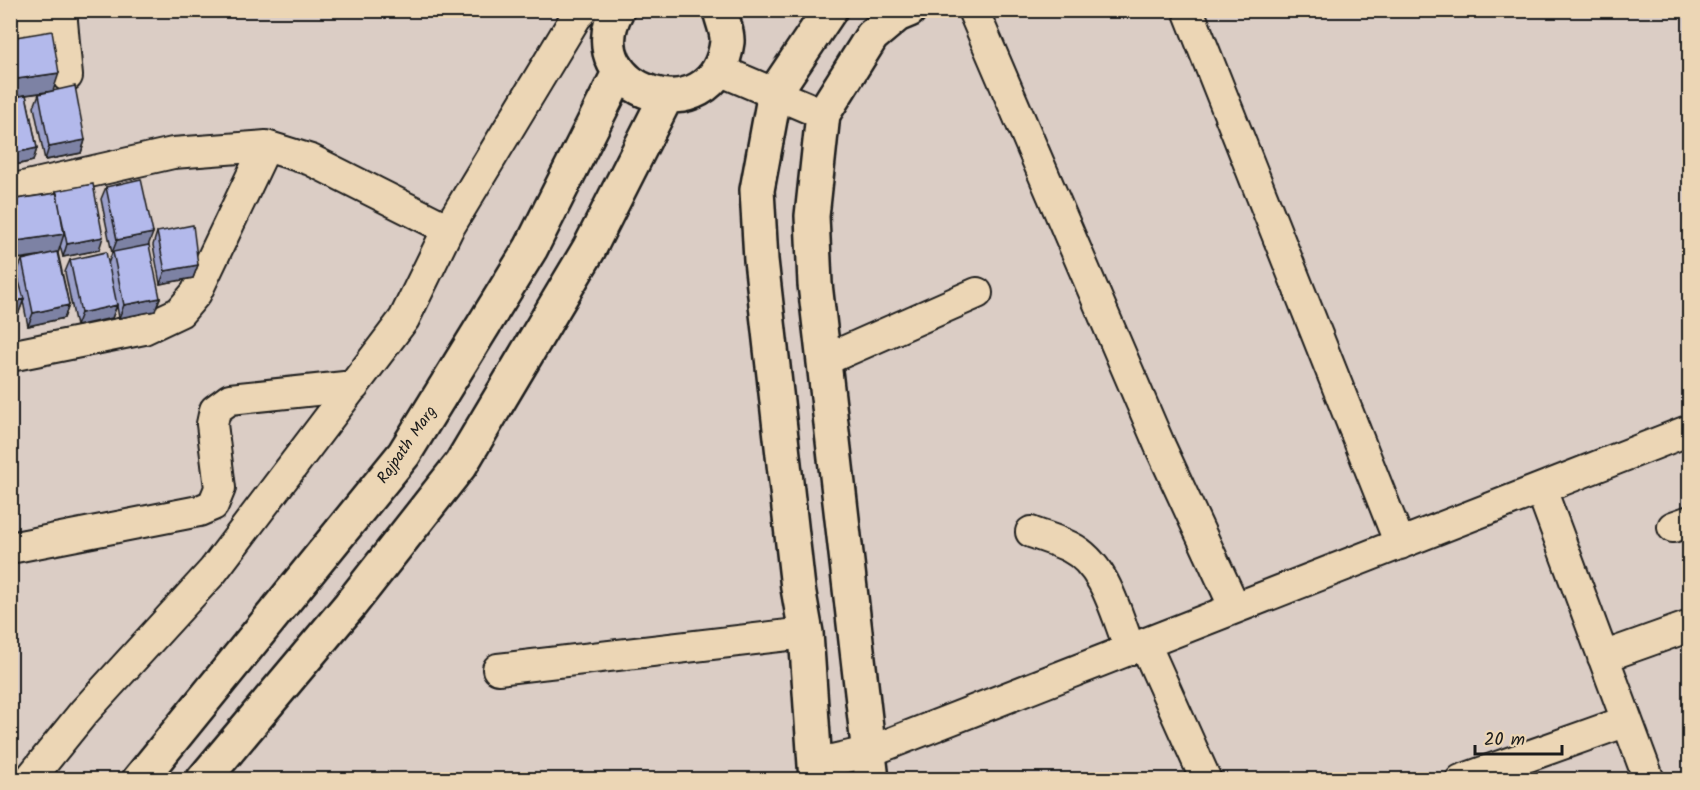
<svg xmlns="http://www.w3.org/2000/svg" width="1700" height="790" viewBox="0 0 1700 790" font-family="Kalam,sans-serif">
<rect width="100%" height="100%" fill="#dbcdc5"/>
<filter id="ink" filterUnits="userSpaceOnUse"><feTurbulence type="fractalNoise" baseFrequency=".0167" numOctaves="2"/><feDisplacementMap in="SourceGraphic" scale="12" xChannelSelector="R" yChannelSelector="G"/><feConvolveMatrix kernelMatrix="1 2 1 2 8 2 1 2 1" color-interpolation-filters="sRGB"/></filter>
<g filter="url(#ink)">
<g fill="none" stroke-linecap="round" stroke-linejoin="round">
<g stroke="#1c1c1c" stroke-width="34">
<path id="street" d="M61 10 67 76
M973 10 1160 446 1235 608
M1188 10 1400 544
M10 31 62 20
M719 70 823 114
M10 190 173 153 266 146 311 160 448 229
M10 356 144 329 180 312 196 293 266 146
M825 360 977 293
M1541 489 1649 780
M1673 527 1690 521
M1031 532C1044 537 1058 541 1070 547 1106 565 1116 615 1130 649
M10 548 199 511 213 505 220 488 212 424 215 410 230 399 354 386
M1145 644 1206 780
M1603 657 1690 626
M498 669 806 633
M815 764 868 752 1690 430
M29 780 84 712 213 571 404 319 448 229 576 17 583 10
M1461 780 1627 721"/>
</g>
<g stroke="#1c1c1c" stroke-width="38">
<path id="secondary" d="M617 10C573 91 715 139 727 42 728 32 722 20 720 10
M139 780 404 454 531 248 619 73
M203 780 350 605 461 464 589 249 666 97
M816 780 806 633 798 588 761 260 757 190 775 92 830 10
M872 780 815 284 812 216 823 114 872 36 897 15 909 10"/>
</g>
<use href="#street" stroke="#ecd6b5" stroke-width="30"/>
<use href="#secondary" stroke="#ecd6b5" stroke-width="33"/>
</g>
<path fill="#9a9fca" stroke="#1c1c1c" stroke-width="1.5" d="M10 38 53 91 85 140 81 153 45 160 34 107 39 94 49 92 26 95 37 148 33 161 10 166V98L19 96 10 97Z
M106 187 148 245 155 311 119 318 117 306 112 318 76 326 65 272 70 260 108 264 112 253 101 199Z
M56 191 99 250 63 257 60 246 58 253 69 305 64 318 28 326 23 301 19 312 10 314V262L19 281 17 272 22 260 51 254 10 260V200L55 193Z
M157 232 198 265 193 278 160 284 153 245Z"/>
<path fill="#7d82a4" stroke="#1c1c1c" stroke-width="1.5" d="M59 73 53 91 10 97V80Z
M85 140 81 153 45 160 49 147Z
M37 148 33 161 10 166V154Z
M153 233 148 246 112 253 117 240Z
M64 234 58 253 10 260V242Z
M103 237 99 250 63 257 67 244Z
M198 265 193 278 160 284 165 271Z
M160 298 155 311 119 318 124 305Z
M24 299 19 312 10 314V303Z
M69 305 64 318 28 326 33 313Z
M117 305 112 318 76 326 81 313Z"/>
<path fill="#b3b9eb" stroke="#1c1c1c" stroke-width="1.5" d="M52 31 59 73 10 80V38Z
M75 86 85 140 49 147 39 94Z
M26 95 37 148 10 154V98Z
M141 179 153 233 117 240 106 187Z
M93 184 103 237 67 244 56 191Z
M57 193 64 234 10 242V200Z
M193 225 198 265 165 271 157 232Z
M149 245 160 298 124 305 113 252Z
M57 252 69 305 33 313 22 260Z
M106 252 117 305 81 313 70 260Z
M13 261 24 299 10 303V262Z"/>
</g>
<g text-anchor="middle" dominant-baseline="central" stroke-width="4.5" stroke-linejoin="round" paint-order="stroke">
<g font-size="16" fill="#1c1c1c" stroke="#ecd6b5">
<text transform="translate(407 445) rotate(-55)">Rajpath Marg</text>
</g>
</g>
<rect width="1700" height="790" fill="none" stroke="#ecd6b5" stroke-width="36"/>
<rect x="18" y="18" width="1664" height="754" fill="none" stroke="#1c1c1c" stroke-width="2" filter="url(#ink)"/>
<path d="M1475 745v9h87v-9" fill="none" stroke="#1c1c1c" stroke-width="3"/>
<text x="1484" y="745" font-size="18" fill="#1c1c1c" stroke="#ecd6b5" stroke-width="4.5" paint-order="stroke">20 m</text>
</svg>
